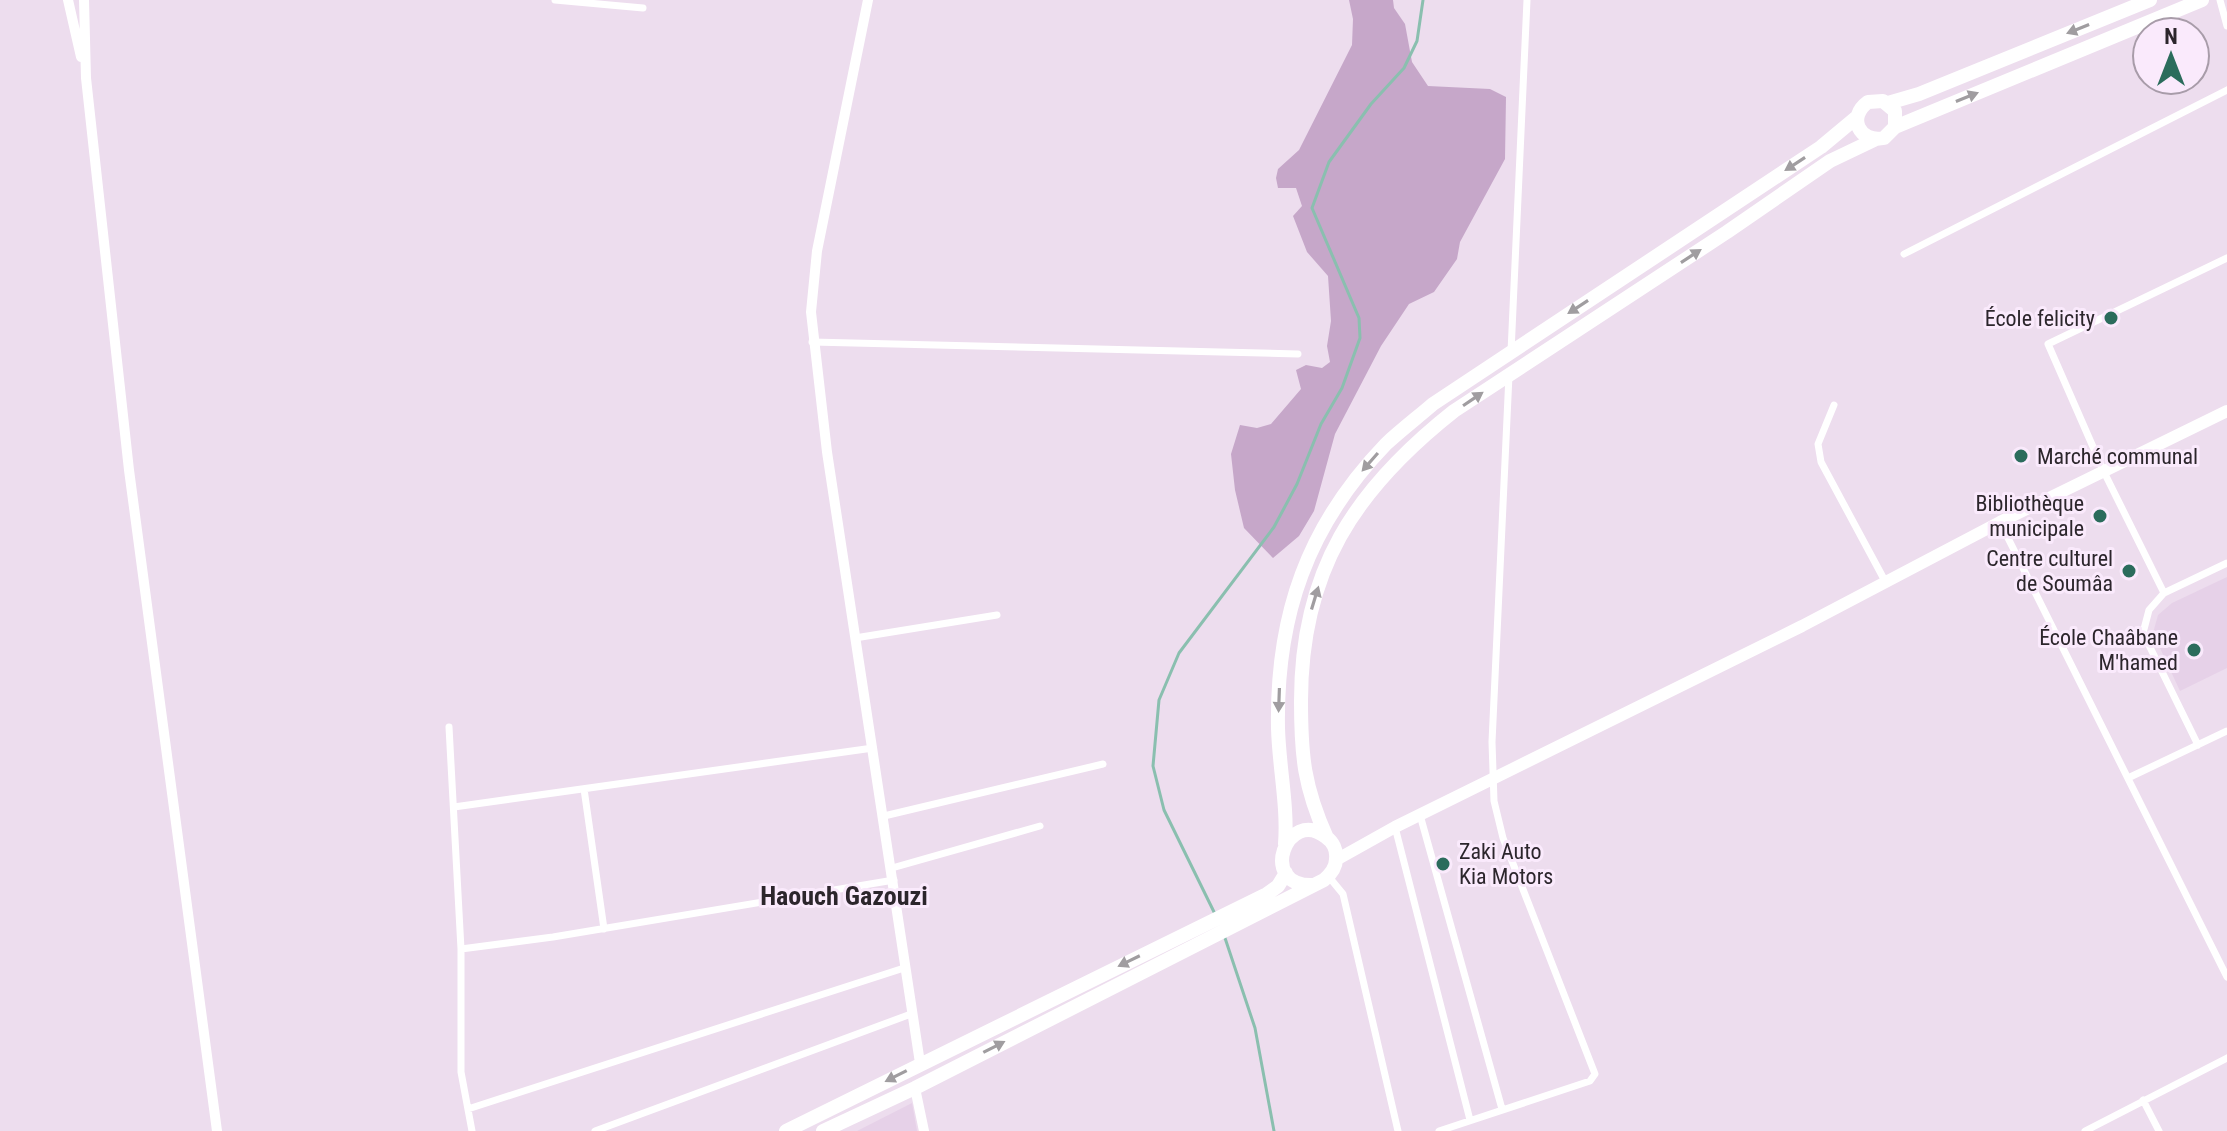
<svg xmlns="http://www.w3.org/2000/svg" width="2227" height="1131" viewBox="0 0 2227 1131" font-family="'Roboto Condensed',sans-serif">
<rect width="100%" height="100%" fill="#edddee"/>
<path fill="#e6d1e8" d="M2227 577V668L2180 691 2153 633 2158 615 2172 603Z
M912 1103 917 1131H857Z"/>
<path fill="#c6a7c9" d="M1349 0H1393L1394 8 1405 24 1412 62 1428 86 1490 89 1506 97 1505 159 1460 242 1457 259 1434 292 1409 304 1381 346 1335 434 1314 511 1299 536 1273 558 1244 528 1235 490 1231 454 1240 425 1257 428 1271 424 1301 389 1296 370 1306 365 1322 368 1330 362 1327 346 1331 321 1328 276 1307 252 1293 216 1302 206 1296 188H1278L1276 178 1278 169 1299 150 1352 45 1353 19Z"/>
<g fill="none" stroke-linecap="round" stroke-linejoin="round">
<path stroke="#8abfaf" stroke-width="3" d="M1216 916 1164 810 1153 766 1159 700 1179 653 1274 527 1297 484 1321 424 1342 388 1360 338 1359 318 1312 208 1329 162 1371 104 1404 68 1417 41 1423 0
M1225 938 1255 1028 1274 1131"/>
<path stroke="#fff" stroke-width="7" d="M555 0 643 8
M2220 0 2227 26
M1904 254 2227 90
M2227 258 2048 344 2104 472 2164 593 2227 563
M812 342 1298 354
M1511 352 1527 0
M1834 405 1818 444 1821 462 1885 581
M2000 522 2227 977
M2164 593 2149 610 2143 633 2198 745
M855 638 997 615
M449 727 461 949V1072L472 1131
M2128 778 2227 731
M584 789 604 929
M454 807 873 748
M1420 815 1502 1109
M884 816 1103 764
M1395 827 1470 1120
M892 868 1040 826
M1329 877 1343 894 1398 1131
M461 949 553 937 894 880
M2143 1100 2159 1131
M468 1109 904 968
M595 1131 911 1014
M1439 1131 1590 1081 1595 1074 1503 838 1494 801 1492 742 1509 375
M2085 1131 2227 1058"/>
<path stroke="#fff" stroke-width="10" d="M68 0 81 57
M84 0 86 78 129 470 217 1131
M868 0 817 251 811 312 827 452 920 1063
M915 1088 924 1131"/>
<path stroke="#fff" stroke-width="12" d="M1336 860 1395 827 1802 626 2000 522 2227 411"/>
<path stroke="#fff" stroke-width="14" d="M1888 103 1919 94 2150 0
M1895 127V111L1883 101 1868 102C1847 117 1859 143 1884 138L1895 127 2202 0
M1327 838C1304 787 1301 756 1301 701 1301 571 1354 490 1454 411L1727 232 1830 161 1874 140
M1285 844C1288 806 1279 767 1278 728 1276 616 1307 526 1386 444 1401 430 1418 417 1433 404L1821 147 1857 117
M786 1131 1267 894 1278 886 1286 873
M823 1131 915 1088 1324 880C1331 874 1336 868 1336 859 1337 850 1333 842 1326 837 1287 806 1257 887 1313 885"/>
</g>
<defs><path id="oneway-solid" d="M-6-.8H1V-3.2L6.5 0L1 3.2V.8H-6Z" transform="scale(2)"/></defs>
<g fill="#a09da0">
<use href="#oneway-solid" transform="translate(2078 29) rotate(158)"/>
<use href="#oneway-solid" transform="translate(1967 97) rotate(-22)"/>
<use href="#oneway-solid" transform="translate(1795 164) rotate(147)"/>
<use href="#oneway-solid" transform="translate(1691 256) rotate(-33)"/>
<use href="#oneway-solid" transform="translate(1578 307) rotate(147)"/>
<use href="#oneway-solid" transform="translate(1473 399) rotate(-34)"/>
<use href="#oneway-solid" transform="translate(1370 462) rotate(131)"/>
<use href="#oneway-solid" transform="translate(1315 598) rotate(-73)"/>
<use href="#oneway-solid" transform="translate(1279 700) rotate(92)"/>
<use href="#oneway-solid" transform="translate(1129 961) rotate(154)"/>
<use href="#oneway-solid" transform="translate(994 1047) rotate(-27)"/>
<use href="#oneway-solid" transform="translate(896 1076) rotate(153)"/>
</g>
<g fill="#2b6c5c" stroke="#faeafc" stroke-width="3">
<circle cx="2111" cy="318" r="8"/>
<circle cx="2021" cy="456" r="8"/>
<circle cx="2100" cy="516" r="8"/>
<circle cx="2129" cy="571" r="8"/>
<circle cx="2194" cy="650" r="8"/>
<circle cx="1443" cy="864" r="8"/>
</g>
<g text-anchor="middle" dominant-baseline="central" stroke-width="6" stroke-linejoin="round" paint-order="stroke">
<g font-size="22" fill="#2c262c" stroke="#faeafc" text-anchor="end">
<text x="2095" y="318">École felicity</text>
<text x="2037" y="456" text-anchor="start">Marché communal</text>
<text x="2084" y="503">Bibliothèque<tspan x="2084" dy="25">municipale</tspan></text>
<text x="2113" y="558">Centre culturel<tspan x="2113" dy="25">de Soumâa</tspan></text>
<text x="2178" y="637">École Chaâbane<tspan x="2178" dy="25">M'hamed</tspan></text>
<text x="1459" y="851" text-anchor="start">Zaki Auto<tspan x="1459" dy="25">Kia Motors</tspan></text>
</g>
<g font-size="26" font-weight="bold" fill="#2c262c" stroke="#faeafc">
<text x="844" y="896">Haouch Gazouzi</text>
</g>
</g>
<g transform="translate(2171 56)"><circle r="38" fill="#faeafc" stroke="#a89ca9" stroke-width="2"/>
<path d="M0-6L14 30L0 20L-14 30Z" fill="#2b6c5c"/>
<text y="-12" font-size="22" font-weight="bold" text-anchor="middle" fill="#2c262c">N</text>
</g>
</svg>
